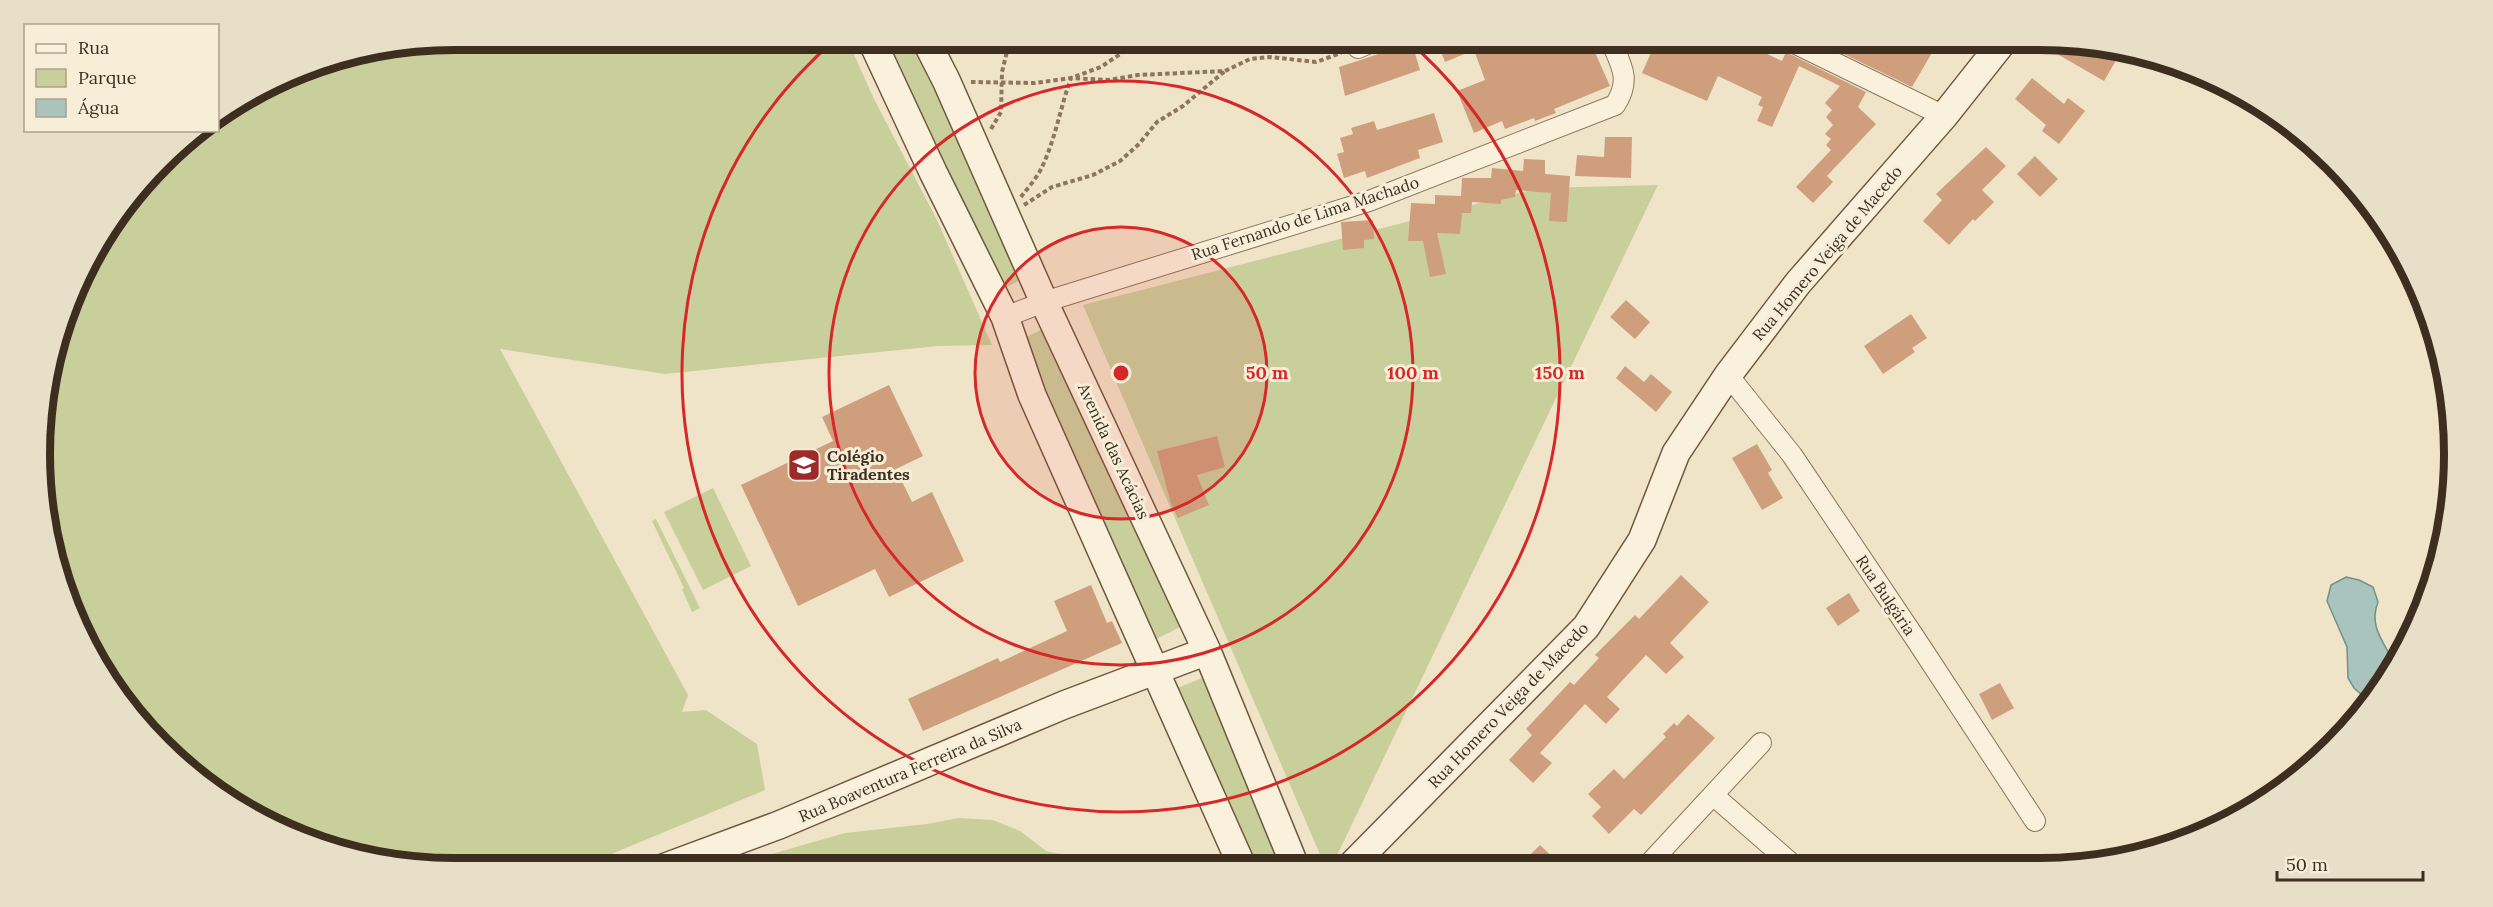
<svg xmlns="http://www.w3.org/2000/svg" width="2493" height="907" viewBox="0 0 2493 907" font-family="Lora,serif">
<rect width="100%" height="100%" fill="#f0e4c8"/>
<path fill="#c9cf9b" d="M454 39H847L874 99 937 220 992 345 938 346 665 374 500 349 688 695 682 712 706 710 757 744 765 790 578 868H453L347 854 223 798 160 746 109 684 53 560 40 480 43 400 82 270 125 201 180 142 199 131 218 130V119L295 70 373 47Z
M885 39H915L1024 278 1000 291Z
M1658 185 1332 866H1325L1083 305 1539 188Z
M1050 326 1180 627 1153 641 1019 340Z
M713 488 751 566 703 590 664 512Z
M656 519 700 608 692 612 682 589 684 588 652 521Z
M1202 678 1284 866H1258L1175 689Z
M959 818 993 820 1020 831 1046 851 1080 858 1090 867H738L747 861 845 833 927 824Z"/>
<path fill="#a9c4bc" stroke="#6f938a" stroke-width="1.5" d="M2346 577 2359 580 2373 587 2378 602C2368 627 2385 643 2395 665L2370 696 2362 695 2354 688 2348 678 2347 647 2327 601 2331 585Z"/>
<path fill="#cf9f7d" d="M1436 39H1589L1610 86 1554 109 1556 113 1535 121 1534 118 1505 129 1502 121 1474 133 1457 91 1485 80 1474 50 1445 62Z
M1657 39H1669L1692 49 1697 39H1735L1782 61 1786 52 1866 92 1858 107 1876 124 1827 176 1833 182 1813 203 1796 187 1831 150 1826 145 1831 139 1825 134 1833 125 1826 117 1832 110 1825 103 1840 86 1799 66 1772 127 1757 121 1763 107 1758 105 1762 97 1718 76 1707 101 1642 73Z
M1813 39H1862L1889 52 1897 39H1940L1912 87Z
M2031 39H2040L2122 50 2104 81Z
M1412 43 1420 70 1345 96 1339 67Z
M2032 78 2064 104 2068 98 2085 111 2059 144 2042 131 2046 125 2015 99Z
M1434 113 1443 142 1418 150 1420 158 1367 178 1365 171 1344 178 1337 154 1344 152 1340 138 1353 134 1351 128 1374 121 1377 130Z
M1605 137H1632L1631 178 1575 176 1577 155 1604 157Z
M1986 147 2006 166 1982 190 1994 202 1975 221 1973 219 1949 245 1923 221 1942 200 1936 194Z
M2035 156 2058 179 2040 197 2017 174Z
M1524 159 1545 160V174L1570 176 1567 222 1549 221 1551 193 1516 190 1515 197 1501 200V204L1472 202 1471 213H1462L1460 234 1437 233 1446 274 1430 277 1423 241H1408L1411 203 1435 204V195L1461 196 1462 178H1491L1492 168 1523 171Z
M1373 220 1374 239 1364 240V248L1343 250 1341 222Z
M1626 300 1650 322 1635 339 1610 317Z
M1911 314 1927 338 1912 348 1915 352 1883 374 1864 346Z
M1625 366 1644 382 1651 374 1672 392 1656 412 1616 378Z
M889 385 923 456 896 469 912 502 932 492 964 561 889 597 875 569 798 606 741 485 833 441 822 417Z
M1217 436 1225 467 1197 475 1209 505 1178 518 1171 504 1157 451Z
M1757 444 1772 470 1768 473 1783 498 1762 510 1732 458Z
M1681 575 1709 602 1670 643 1684 657 1666 674 1646 655 1607 697 1620 709 1606 724 1585 704 1540 753 1552 763 1533 783 1509 760 1532 735 1526 729 1570 682 1574 685 1599 658 1595 655 1635 615 1639 619Z
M1091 585 1107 623 1112 621 1122 643 923 731 908 699 998 658 1000 662 1067 631 1054 601Z
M1849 593 1860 611 1838 626 1826 608Z
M2000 683 2014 708 1992 720 1979 694Z
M1688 714 1715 738 1641 815 1634 809 1609 834 1592 816 1601 807 1588 794 1614 769 1624 779 1666 737 1663 734 1674 723 1677 726Z
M1540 845 1562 866H1519Z"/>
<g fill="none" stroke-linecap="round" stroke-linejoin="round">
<g stroke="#8d765c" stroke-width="22">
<path id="street" d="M1786 39 1944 116
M1358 48 1379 39
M1005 317 1044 302 1369 201 1615 105C1632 79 1621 65 1610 39
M1728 375 1792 455 1917 641 2035 821
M1713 795 1793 865
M1648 865 1761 743"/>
</g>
<g stroke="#6f573f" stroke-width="30">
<path id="secondary" d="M871 39 933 172 1005 317 1032 395 1242 866
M925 39 946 80 1044 302 1207 651 1295 866
M1351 866 1586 627 1642 540 1676 453 1728 375 1798 283 1944 116 2005 39
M663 868 779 825 1064 705 1207 651"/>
</g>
<path stroke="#8d765c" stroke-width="4" stroke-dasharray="4.5 3" stroke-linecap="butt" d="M971 82 1035 83 1071 78 1108 80 1138 75 1225 71 1250 59 1270 57 1316 62 1341 53
M991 129 1001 112 1002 72 1010 39
M1021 197C1027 189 1035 180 1040 171 1055 142 1060 108 1071 78L1101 67 1129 48 1148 39
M1024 205 1052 187 1093 175 1120 161 1139 144 1157 122 1183 106 1225 71"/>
<use href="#street" stroke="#faf1dc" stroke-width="20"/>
<use href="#secondary" stroke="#faf1dc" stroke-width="27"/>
</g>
<circle cx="1121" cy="373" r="146" fill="#d62828" fill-opacity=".12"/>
<g fill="none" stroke="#d62828" stroke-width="3">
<circle cx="1121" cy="373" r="146"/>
<circle cx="1121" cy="373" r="292"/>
<path d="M1406 39A439 439 0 1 1 836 39"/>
</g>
<defs>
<g id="school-square" transform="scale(1.725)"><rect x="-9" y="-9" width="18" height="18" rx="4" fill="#9e2a2b" stroke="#f7eed8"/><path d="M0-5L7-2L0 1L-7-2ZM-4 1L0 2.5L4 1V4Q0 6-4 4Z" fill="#fff"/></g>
</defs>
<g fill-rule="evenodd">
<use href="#school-square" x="804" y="465"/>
</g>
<g text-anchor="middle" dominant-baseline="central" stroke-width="6" stroke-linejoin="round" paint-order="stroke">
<g font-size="16" fill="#3d2e20" stroke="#f7eed8">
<text transform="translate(1305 218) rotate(-18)">Rua Fernando de Lima Machado</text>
<text transform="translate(1827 253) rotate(-50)">Rua Homero Veiga de Macedo</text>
<text transform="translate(1114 451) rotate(65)">Avenida das Acácias</text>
<text transform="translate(1886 595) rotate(56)">Rua Bulgária</text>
<text transform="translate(1508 705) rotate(-46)">Rua Homero Veiga de Macedo</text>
<text transform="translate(910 770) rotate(-23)">Rua Boaventura Ferreira da Silva</text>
</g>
<g font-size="16" font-weight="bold" fill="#3d2e20" stroke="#f7eed8" text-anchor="start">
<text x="827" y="456">Colégio<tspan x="827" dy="18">Tiradentes</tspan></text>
</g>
</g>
<path d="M0 0H2493V907H0ZM454 50H2040A404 404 0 0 1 2444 454V454A404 404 0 0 1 2040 858H454A404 404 0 0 1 50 454V454A404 404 0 0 1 454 50Z" fill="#e8dfc9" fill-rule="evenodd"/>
<path fill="none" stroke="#3d2e20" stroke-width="8" d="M454 50H2040A404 404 0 0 1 2444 454V454A404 404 0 0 1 2040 858H454A404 404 0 0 1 50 454V454A404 404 0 0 1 454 50Z"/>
<circle cx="1121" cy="373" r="9" fill="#d62828" stroke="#f7eed8" stroke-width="3"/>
<g font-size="18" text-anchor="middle" font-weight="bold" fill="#d62828" stroke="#f7eed8" stroke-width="6" stroke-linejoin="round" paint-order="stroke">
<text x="1267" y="379">50 m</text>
<text x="1413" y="379">100 m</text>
<text x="1560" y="379">150 m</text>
</g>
<rect x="24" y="24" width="195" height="108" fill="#f7eed8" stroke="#ada18e" stroke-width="1.5"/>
<rect x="36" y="44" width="30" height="9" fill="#faf1dc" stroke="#ada18e" stroke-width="1.5"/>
<text x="78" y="54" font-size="18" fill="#3d2e20">Rua</text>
<rect x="36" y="69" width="30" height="18" fill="#c9cf9b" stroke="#ada18e" stroke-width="1.5"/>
<text x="78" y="84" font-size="18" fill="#3d2e20">Parque</text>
<rect x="36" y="99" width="30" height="18" fill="#a9c4bc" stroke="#ada18e" stroke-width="1.5"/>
<text x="78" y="114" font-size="18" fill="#3d2e20">Água</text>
<path d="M2277 871v9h146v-9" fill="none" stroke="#3d2e20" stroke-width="3"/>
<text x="2286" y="871" font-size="18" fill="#3d2e20" stroke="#f7eed8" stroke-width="4.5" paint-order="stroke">50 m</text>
</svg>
